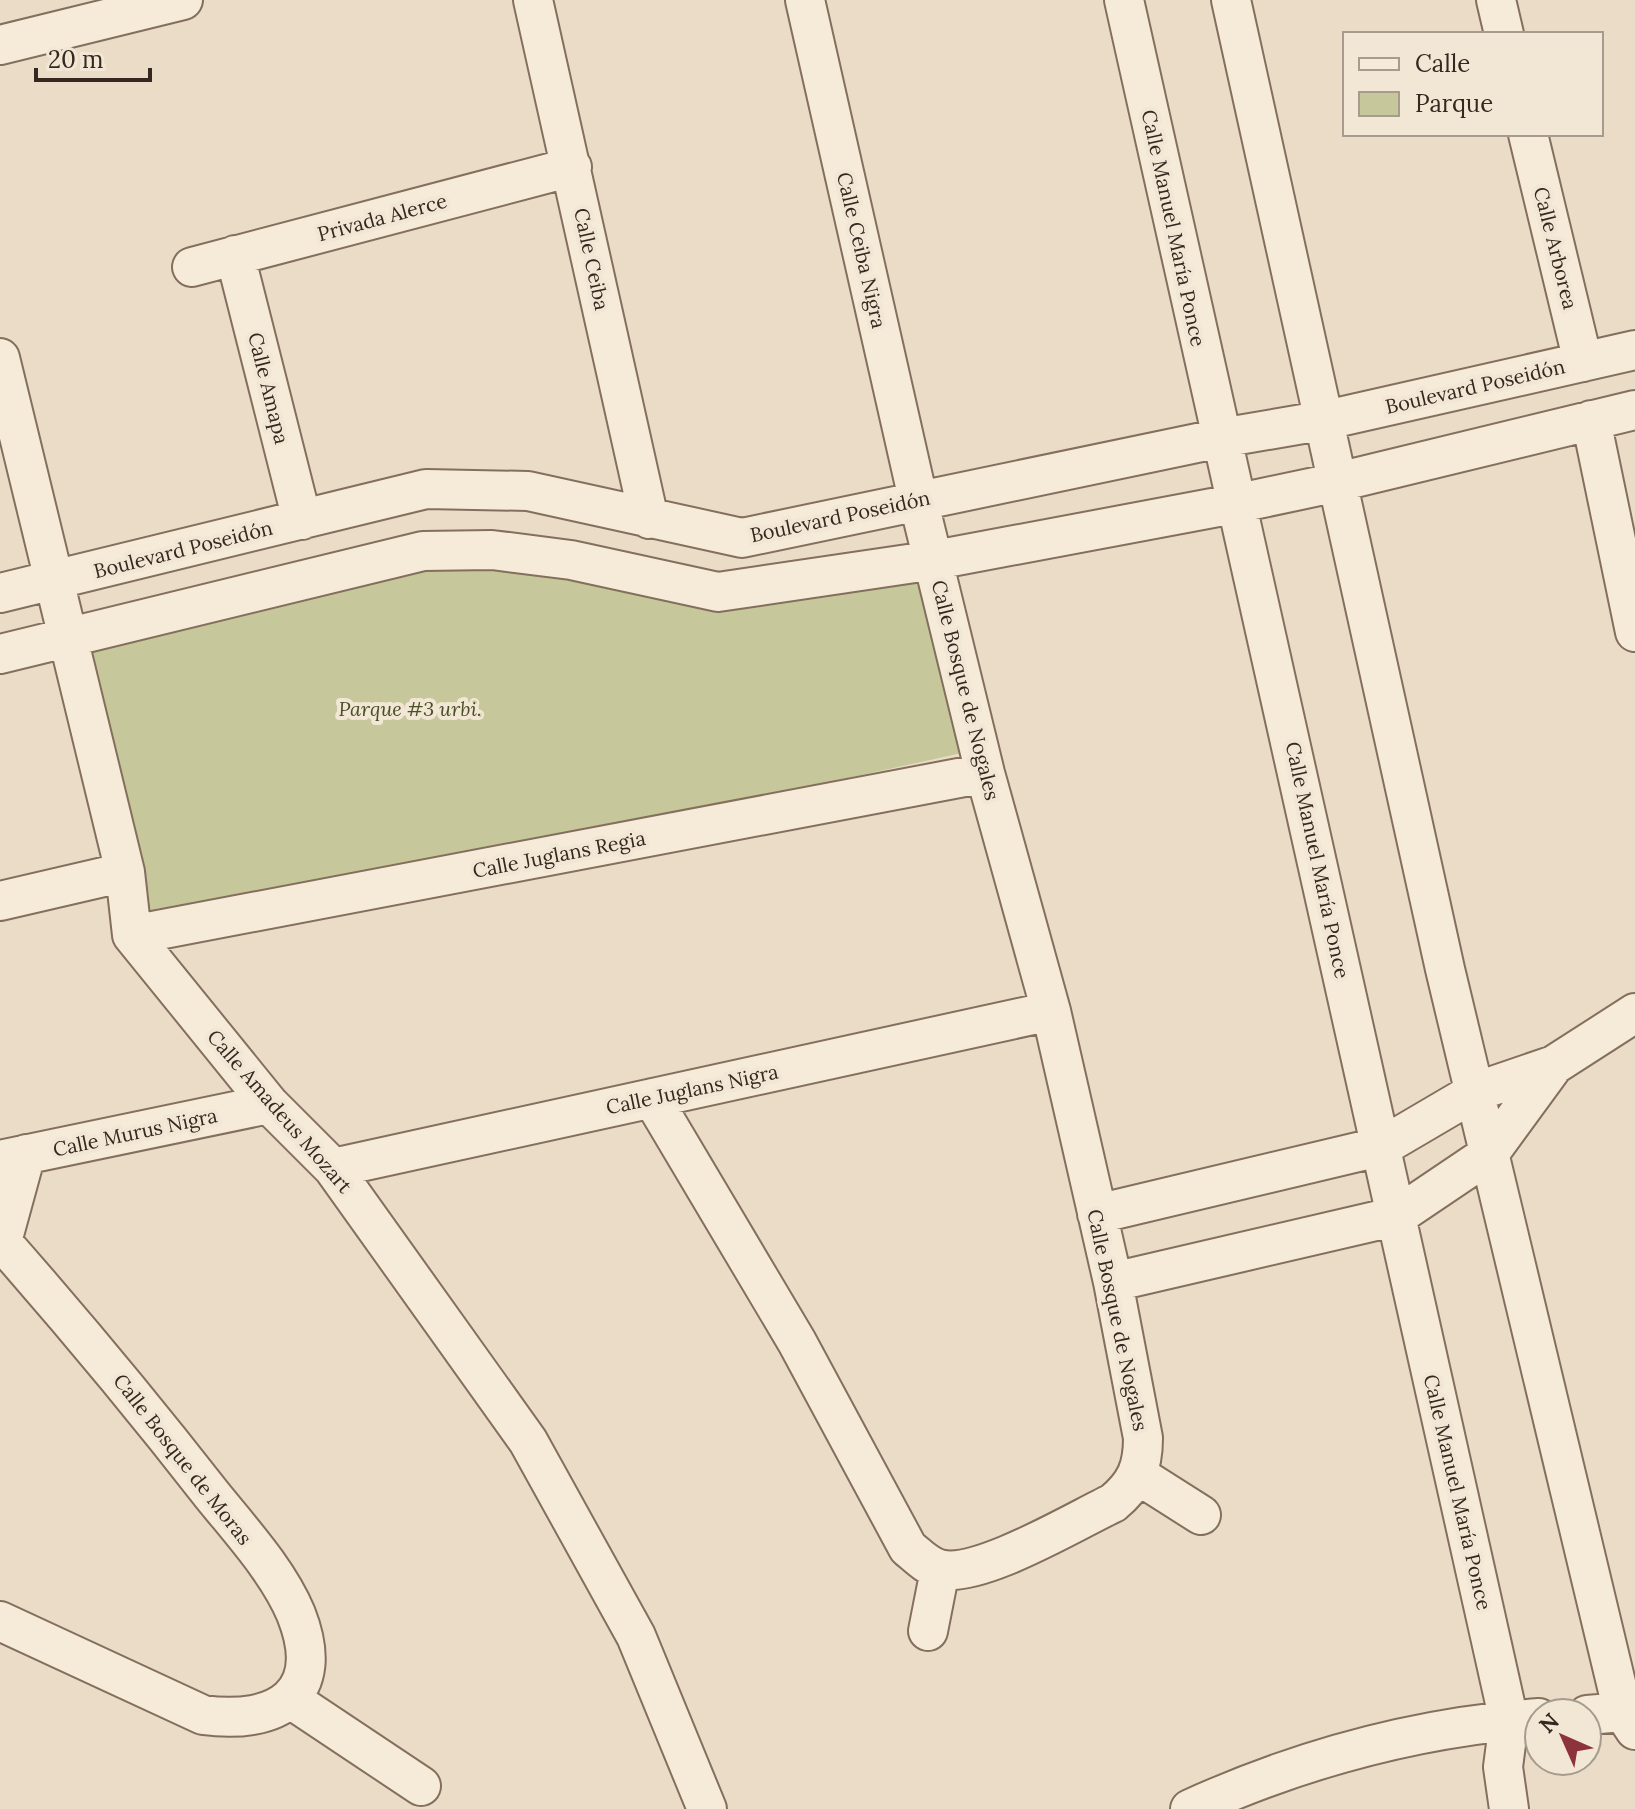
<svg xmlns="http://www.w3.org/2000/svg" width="1635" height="1809" viewBox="0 0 1635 1809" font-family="Lora,serif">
<rect width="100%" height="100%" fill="#eadcc6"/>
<path fill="#c6c79b" d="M401 544 698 583 924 577 962 753 132 935 74 620Z"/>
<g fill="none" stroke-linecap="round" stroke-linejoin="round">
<g stroke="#846f5d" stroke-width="42">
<path id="minor" d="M533 0 649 519
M1124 0 1509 1721 1503 1767 1509 1809
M1231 0 1445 969 1623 1712 1635 1730
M1496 0 1504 34
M0 45 183 0
M1528 134 1583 362
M235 255 302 520
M192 267 572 167
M0 358 125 872 132 935 269 1104 333 1168 528 1441 636 1636 707 1809
M1591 420 1635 632
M0 593 426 489 528 491 742 538 1221 438 1326 420 1635 350
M0 654 423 551 492 550 571 560 718 592 935 560 1239 503 1338 482 1635 410
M0 901 125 872
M132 935 985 773
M652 1098 797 1342 908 1548C918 1556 927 1566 939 1569 977 1580 1075 1521 1113 1503 1136 1484 1143 1467 1143 1438L1113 1282 1051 1011 985 773 918 499 805 0
M0 1160 269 1104
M333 1168 1051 1011
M1097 1214 1383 1146 1475 1092 1554 1065 1635 1013
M0 1249 26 1154
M1113 1282 1397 1216 1489 1154 1554 1065
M1138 1475 1201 1515
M0 1621 203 1715C277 1725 328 1695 296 1614 278 1571 241 1531 212 1495 145 1409 75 1325 3 1243
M928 1631 940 1570
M292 1700 421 1786
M1587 1715 1623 1712 1635 1715
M1190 1809C1300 1759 1419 1727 1539 1718"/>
</g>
<use href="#minor" stroke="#f6ebd9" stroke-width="38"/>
</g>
<g text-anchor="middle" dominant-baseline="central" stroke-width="8" stroke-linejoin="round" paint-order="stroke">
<g font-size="20" fill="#352820" stroke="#f2e7d5">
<text transform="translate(382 217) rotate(-15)">Privada Alerce</text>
<text transform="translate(1174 228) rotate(78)">Calle Manuel María Ponce</text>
<text transform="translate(1556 248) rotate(76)">Calle Arborea</text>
<text transform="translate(862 250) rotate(77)">Calle Ceiba Nigra</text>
<text transform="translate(592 259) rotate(78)">Calle Ceiba</text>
<text transform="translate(1475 386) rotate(-13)">Boulevard Poseidón</text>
<text transform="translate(269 388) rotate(76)">Calle Amapa</text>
<text transform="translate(840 516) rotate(-12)">Boulevard Poseidón</text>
<text transform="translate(183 549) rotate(-14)">Boulevard Poseidón</text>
<text transform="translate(966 690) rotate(76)">Calle Bosque de Nogales</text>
<text transform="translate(559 854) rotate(-11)">Calle Juglans Regia</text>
<text transform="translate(1318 860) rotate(78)">Calle Manuel María Ponce</text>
<text transform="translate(692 1089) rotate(-12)">Calle Juglans Nigra</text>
<text transform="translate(280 1111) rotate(49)">Calle Amadeus Mozart</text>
<text transform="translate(135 1132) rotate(-12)">Calle Murus Nigra</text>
<text transform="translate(1118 1320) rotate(78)">Calle Bosque de Nogales</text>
<text transform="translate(183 1459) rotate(52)">Calle Bosque de Moras</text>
<text transform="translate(1458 1492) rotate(77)">Calle Manuel María Ponce</text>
</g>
<g font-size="20" font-style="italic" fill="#495028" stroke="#f2e7d5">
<text x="410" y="708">Parque #3 urbi.</text>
</g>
</g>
<rect x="1343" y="32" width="260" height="104" fill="#f2e7d5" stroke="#a69b8d" stroke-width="2"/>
<rect x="1359" y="58" width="40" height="12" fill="#f6ebd9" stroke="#a69b8d" stroke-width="2"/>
<text x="1415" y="72" font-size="24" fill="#352820">Calle</text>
<rect x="1359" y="92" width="40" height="24" fill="#c6c79b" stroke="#a69b8d" stroke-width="2"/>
<text x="1415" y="112" font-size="24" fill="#352820">Parque</text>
<g transform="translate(1563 1737) rotate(315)"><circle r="38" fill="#f2e7d5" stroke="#a69b8d" stroke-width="2"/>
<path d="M0-6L14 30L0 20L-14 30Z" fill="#8d333b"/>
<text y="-12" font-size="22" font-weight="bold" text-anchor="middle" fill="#352820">N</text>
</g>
<path d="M36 68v12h114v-12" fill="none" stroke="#352820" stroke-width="4"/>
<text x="48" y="68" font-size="24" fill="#352820" stroke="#f2e7d5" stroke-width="6" paint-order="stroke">20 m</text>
</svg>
